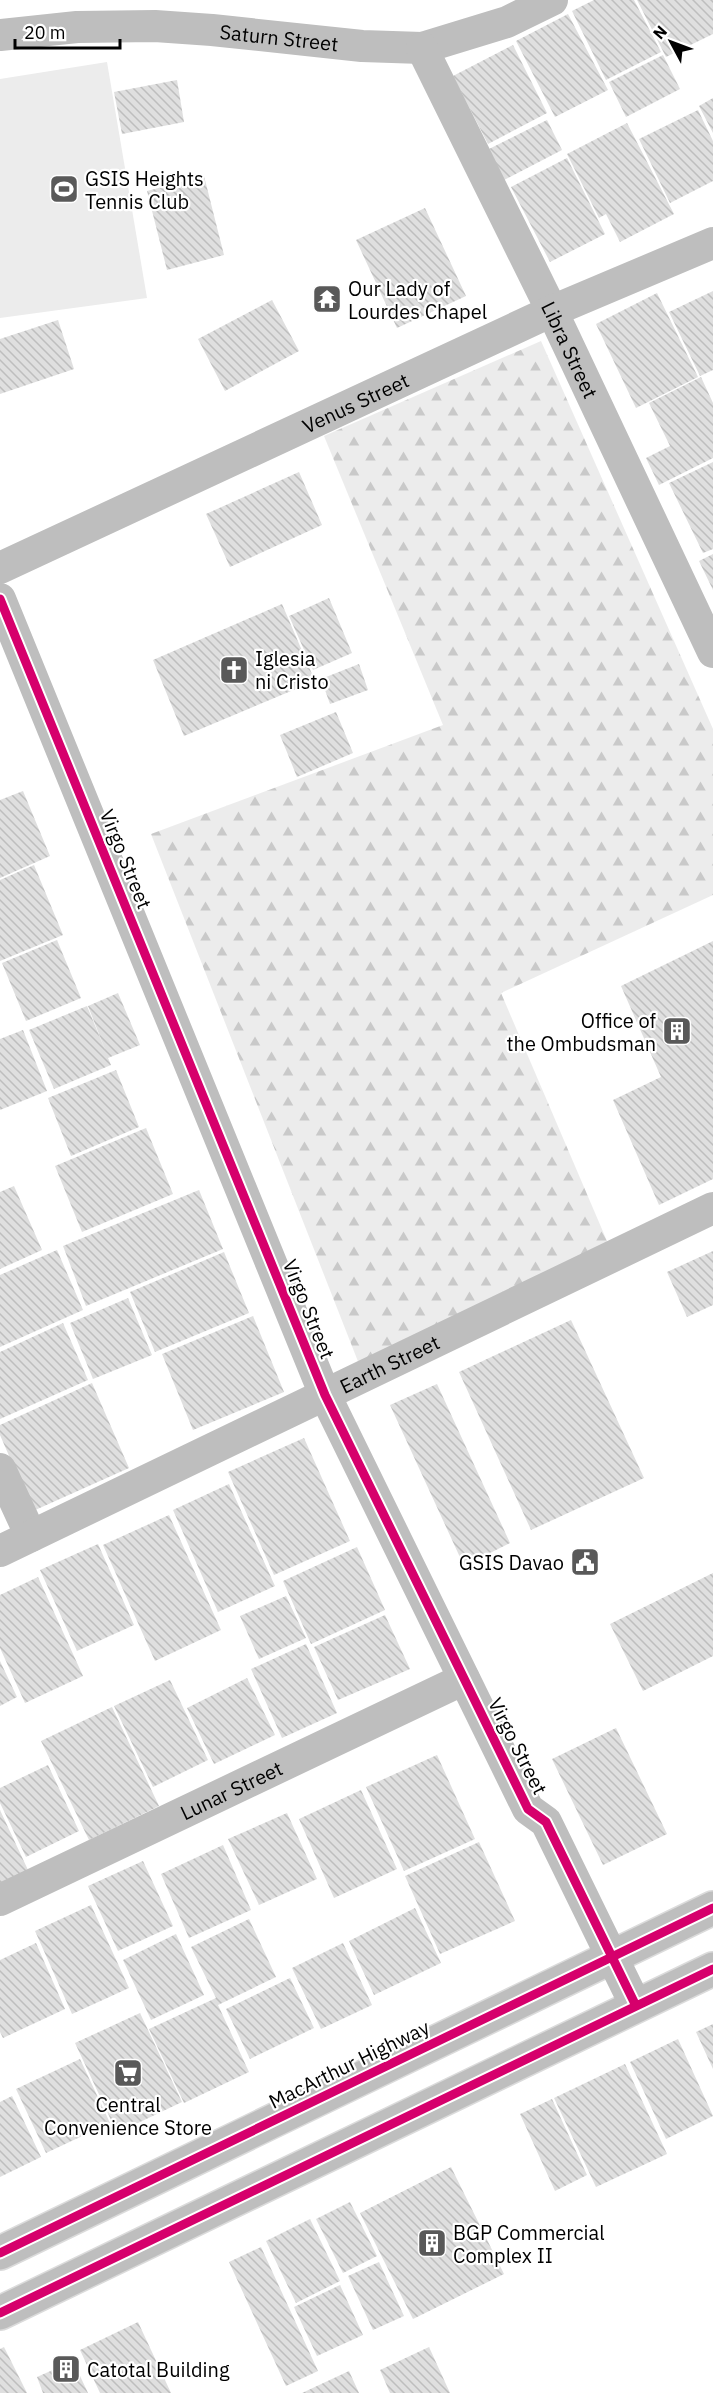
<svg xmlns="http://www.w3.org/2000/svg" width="713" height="2393" viewBox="0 0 713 2393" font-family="'IBM Plex Sans',sans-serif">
<defs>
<pattern id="forest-firs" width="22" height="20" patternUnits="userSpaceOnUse" patternTransform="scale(1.5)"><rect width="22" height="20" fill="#ececec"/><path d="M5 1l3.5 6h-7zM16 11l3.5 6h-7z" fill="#c9c9c9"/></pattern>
<pattern id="building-back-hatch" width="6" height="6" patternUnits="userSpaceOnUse" patternTransform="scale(1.5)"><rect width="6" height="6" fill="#dfdfdf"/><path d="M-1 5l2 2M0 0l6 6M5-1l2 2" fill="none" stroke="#bebebe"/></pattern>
</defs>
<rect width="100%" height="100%" fill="#fff"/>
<path fill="url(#forest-firs)" d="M541 341 713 729V895L501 993 610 1248 359 1364 151 834 443 725 324 436Z"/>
<path fill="#ececec" d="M107 62 147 298 0 318V79Z"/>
<path fill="url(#building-back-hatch)" d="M594 0H634L661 52 606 80 572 11Z
M637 0H713V34L666 57Z
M568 14 608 90 555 117 516 41Z
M513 45 547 113 488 144 453 76Z
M663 55 680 89 626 117 609 82Z
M177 80 184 122 122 134 114 92Z
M713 98V133L699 106Z
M698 110 713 141V181L670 203 639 139Z
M547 120 562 150 504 180 489 149Z
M627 123 674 214 620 242 606 214 599 218 567 154Z
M567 158 605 234 550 262 511 187Z
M204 176 224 255 167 270 147 191Z
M425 208 466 296 397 328 356 240Z
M713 291V370L700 376 669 312Z
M657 293 698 377 636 408 596 324Z
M272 300 299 351 225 391 198 339Z
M58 320 74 369 0 394V339Z
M701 377 713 403V458L659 485 646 458 670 446 649 403Z
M713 462V549L703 553 669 483Z
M299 472 322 525 230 567 206 514Z
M713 554V590L699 561Z
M329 598 352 653 313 670 289 616Z
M282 604 315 681 184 736 153 660Z
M359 664 368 690 330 704 321 679Z
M336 712 353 753 297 777 280 735Z
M23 791 50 856 0 878V800Z
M34 865 63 935 0 961V880Z
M57 940 81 998 26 1021 2 963Z
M713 941V1179L659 1205 613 1100 661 1077 621 986Z
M118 993 140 1045 108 1058 111 1065 54 1089 29 1030 87 1006 106 1052 88 1006Z
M23 1030 47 1091 0 1110V1039Z
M116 1070 139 1127 71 1156 48 1098Z
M146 1128 173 1194 82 1232 55 1166Z
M14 1186 42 1250 0 1269V1192Z
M199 1190 223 1249 86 1306 63 1246Z
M57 1250 83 1310 0 1347V1275Z
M713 1251V1305L687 1317 667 1272Z
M224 1252 249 1313 155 1352 130 1292Z
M128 1298 152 1355 93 1379 70 1323Z
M253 1316 284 1392 193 1430 162 1354Z
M571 1320 644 1478 531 1530 459 1372Z
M63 1323 88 1380 0 1419V1352Z
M92 1383 129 1468 33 1511 0 1435V1425Z
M437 1384 510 1543 464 1566 390 1405Z
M304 1438 350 1541 274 1575 228 1472Z
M229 1484 275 1586 218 1612 173 1510Z
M169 1515 221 1630 155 1661 103 1545Z
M98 1544 134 1625 77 1651 40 1570Z
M357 1547 385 1610 311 1644 283 1581Z
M713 1573V1656L643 1691 610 1624Z
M38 1577 83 1676 25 1703 0 1648V1595Z
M286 1596 306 1638 259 1659 240 1616Z
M385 1615 410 1669 338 1700 314 1647Z
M306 1644 337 1713 282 1738 251 1669Z
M0 1661 17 1697 0 1706Z
M247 1678 275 1735 214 1764 187 1708Z
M170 1680 208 1760 153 1787 114 1706Z
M112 1707 159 1806 89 1840 41 1741Z
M616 1728 667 1834 603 1865 552 1759Z
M437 1755 475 1839 404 1871 366 1787Z
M48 1765 79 1831 26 1857 0 1803V1788Z
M361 1790 397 1869 334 1898 299 1819Z
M0 1810 28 1870 0 1883Z
M287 1813 317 1879 259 1905 228 1839Z
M479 1842 515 1921 440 1954 405 1876Z
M223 1845 251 1910 189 1938 161 1874Z
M143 1861 173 1926 118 1951 88 1886Z
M91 1905 129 1988 72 2014 35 1931Z
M415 1908 441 1963 374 1995 349 1941Z
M249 1919 276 1977 218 2005 249 2072 184 2103 149 2029 216 1998 191 1947Z
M176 1934 204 1995 151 2020 123 1960Z
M36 1943 65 2009 3 2038 0 2032V1960Z
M343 1943 372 2005 321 2029 292 1968Z
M290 1978 314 2028 250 2059 226 2009Z
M140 2013 182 2102 117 2133 75 2043Z
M713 2024V2069L696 2032Z
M678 2039 713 2116 666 2139 630 2062Z
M80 2059 110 2123 46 2153 16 2089Z
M625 2064 667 2154 596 2187 554 2098Z
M12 2096 41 2157 0 2177V2102Z
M552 2099 587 2175 555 2191 520 2114Z
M451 2167 504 2274 413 2319 360 2213Z
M350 2202 377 2256 343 2273 316 2219Z
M310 2219 340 2281 296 2303 266 2241Z
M261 2247 318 2371 286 2386 229 2262Z
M379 2262 404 2316 373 2330 348 2276Z
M340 2285 363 2335 317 2356 294 2307Z
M138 2322 171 2393H100L80 2350Z
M4 2347 27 2393H0V2349Z
M429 2347 450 2393H390L380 2370Z
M73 2361 88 2393H43L37 2377Z
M349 2371 359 2393H302Z"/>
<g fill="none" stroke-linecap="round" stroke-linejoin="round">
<g stroke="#dbdbdb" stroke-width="36">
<path id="primary" d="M0 2253 713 1908
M0 2313 713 1969"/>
</g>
<g stroke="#bebebe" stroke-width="32">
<path id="s1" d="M0 35 77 27 155 26 212 30 362 46 422 48 507 22 552 0"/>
<path id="s2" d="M422 48 552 311 713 652"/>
<path id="s3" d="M0 568 552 311 713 243"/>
<path d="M0 599 325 1395 528 1809 546 1822 636 2006"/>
<path d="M0 1469 31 1536"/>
<path id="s4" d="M0 1551 713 1208"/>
<path id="s5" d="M0 1900 464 1679"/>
</g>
<use href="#primary" stroke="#bebebe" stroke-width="33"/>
<g stroke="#fff" stroke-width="13">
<path id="cycleway" d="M0 599 325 1395 528 1809 546 1822 636 2006
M0 2253 713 1908
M0 2313 713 1969"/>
</g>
<use href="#cycleway" stroke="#d6006c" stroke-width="9"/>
</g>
<defs>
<g id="stadium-square" transform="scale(1.5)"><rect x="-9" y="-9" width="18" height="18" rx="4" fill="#595959" stroke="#fff"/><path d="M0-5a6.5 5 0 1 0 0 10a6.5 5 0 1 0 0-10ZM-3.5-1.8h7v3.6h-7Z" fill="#fff"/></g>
<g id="temple-square" transform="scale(1.5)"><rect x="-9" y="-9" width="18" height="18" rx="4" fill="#595959" stroke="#fff"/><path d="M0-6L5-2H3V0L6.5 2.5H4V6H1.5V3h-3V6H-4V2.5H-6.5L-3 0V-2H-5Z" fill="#fff"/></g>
<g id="church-square" transform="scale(1.5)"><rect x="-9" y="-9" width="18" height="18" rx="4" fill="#595959" stroke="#fff"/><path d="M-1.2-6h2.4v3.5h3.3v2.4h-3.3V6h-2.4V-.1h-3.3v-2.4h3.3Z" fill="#fff"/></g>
<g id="building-square" transform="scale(1.5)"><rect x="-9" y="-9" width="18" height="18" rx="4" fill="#595959" stroke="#fff"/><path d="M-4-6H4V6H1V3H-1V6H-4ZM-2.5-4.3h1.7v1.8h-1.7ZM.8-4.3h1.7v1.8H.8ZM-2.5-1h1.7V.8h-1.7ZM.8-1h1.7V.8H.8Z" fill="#fff"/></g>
<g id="civic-square" transform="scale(1.5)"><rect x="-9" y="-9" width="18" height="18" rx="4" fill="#595959" stroke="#fff"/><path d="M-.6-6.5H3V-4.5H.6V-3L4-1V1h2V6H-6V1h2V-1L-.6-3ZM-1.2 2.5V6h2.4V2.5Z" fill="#fff"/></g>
<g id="supermarket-square" transform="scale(1.5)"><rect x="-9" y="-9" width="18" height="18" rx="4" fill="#595959" stroke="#fff"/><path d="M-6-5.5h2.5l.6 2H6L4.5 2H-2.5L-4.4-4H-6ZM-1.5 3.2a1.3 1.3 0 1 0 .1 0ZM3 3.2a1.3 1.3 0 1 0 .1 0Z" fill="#fff"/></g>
</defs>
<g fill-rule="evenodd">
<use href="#stadium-square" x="64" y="189"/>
<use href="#temple-square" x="327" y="299"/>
<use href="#church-square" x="234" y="670"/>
<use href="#building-square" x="677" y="1031"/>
<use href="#civic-square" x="585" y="1562"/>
<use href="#supermarket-square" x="128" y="2073"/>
<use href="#building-square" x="432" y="2243"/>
<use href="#building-square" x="66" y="2369"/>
</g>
<g text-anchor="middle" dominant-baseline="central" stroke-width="4.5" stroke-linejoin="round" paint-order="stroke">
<g font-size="20" fill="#000" stroke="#fff">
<text stroke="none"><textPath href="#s1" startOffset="280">Saturn Street</textPath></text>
<text stroke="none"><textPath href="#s2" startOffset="336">Libra Street</textPath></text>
<text stroke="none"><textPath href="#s3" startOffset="392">Venus Street</textPath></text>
<text transform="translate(126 859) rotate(68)">Virgo Street</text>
<text transform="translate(309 1309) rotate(68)">Virgo Street</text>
<text stroke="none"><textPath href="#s4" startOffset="432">Earth Street</textPath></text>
<text transform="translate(518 1746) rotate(63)">Virgo Street</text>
<text stroke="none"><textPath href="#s5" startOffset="256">Lunar Street</textPath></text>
<text transform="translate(349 2064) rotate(-26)">MacArthur Highway</text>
</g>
<g font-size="20" fill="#000" stroke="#fff" text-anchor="start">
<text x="85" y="178">GSIS Heights<tspan x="85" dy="23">Tennis Club</tspan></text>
<text x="348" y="288">Our Lady of<tspan x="348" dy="23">Lourdes Chapel</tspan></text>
<text x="255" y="658">Iglesia<tspan x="255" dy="23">ni Cristo</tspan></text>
<text x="656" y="1020" text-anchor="end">Office of<tspan x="656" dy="23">the Ombudsman</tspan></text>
<text x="564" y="1562" text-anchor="end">GSIS Davao</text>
<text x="128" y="2104" text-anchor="middle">Central<tspan x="128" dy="23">Convenience Store</tspan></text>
<text x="453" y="2232">BGP Commercial<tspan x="453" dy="23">Complex II</tspan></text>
<text x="87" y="2369">Catotal Building</text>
</g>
</g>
<g transform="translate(671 42) rotate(311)" stroke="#ffffff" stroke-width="4.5" paint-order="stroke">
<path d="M0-4.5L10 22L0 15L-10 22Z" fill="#000000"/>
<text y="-9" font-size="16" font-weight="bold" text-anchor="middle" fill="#000000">N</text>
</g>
<path d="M15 39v9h105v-9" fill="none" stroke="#000000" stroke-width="3"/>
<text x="24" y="39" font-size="18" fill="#000000" stroke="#ffffff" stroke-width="4.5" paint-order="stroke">20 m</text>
</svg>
